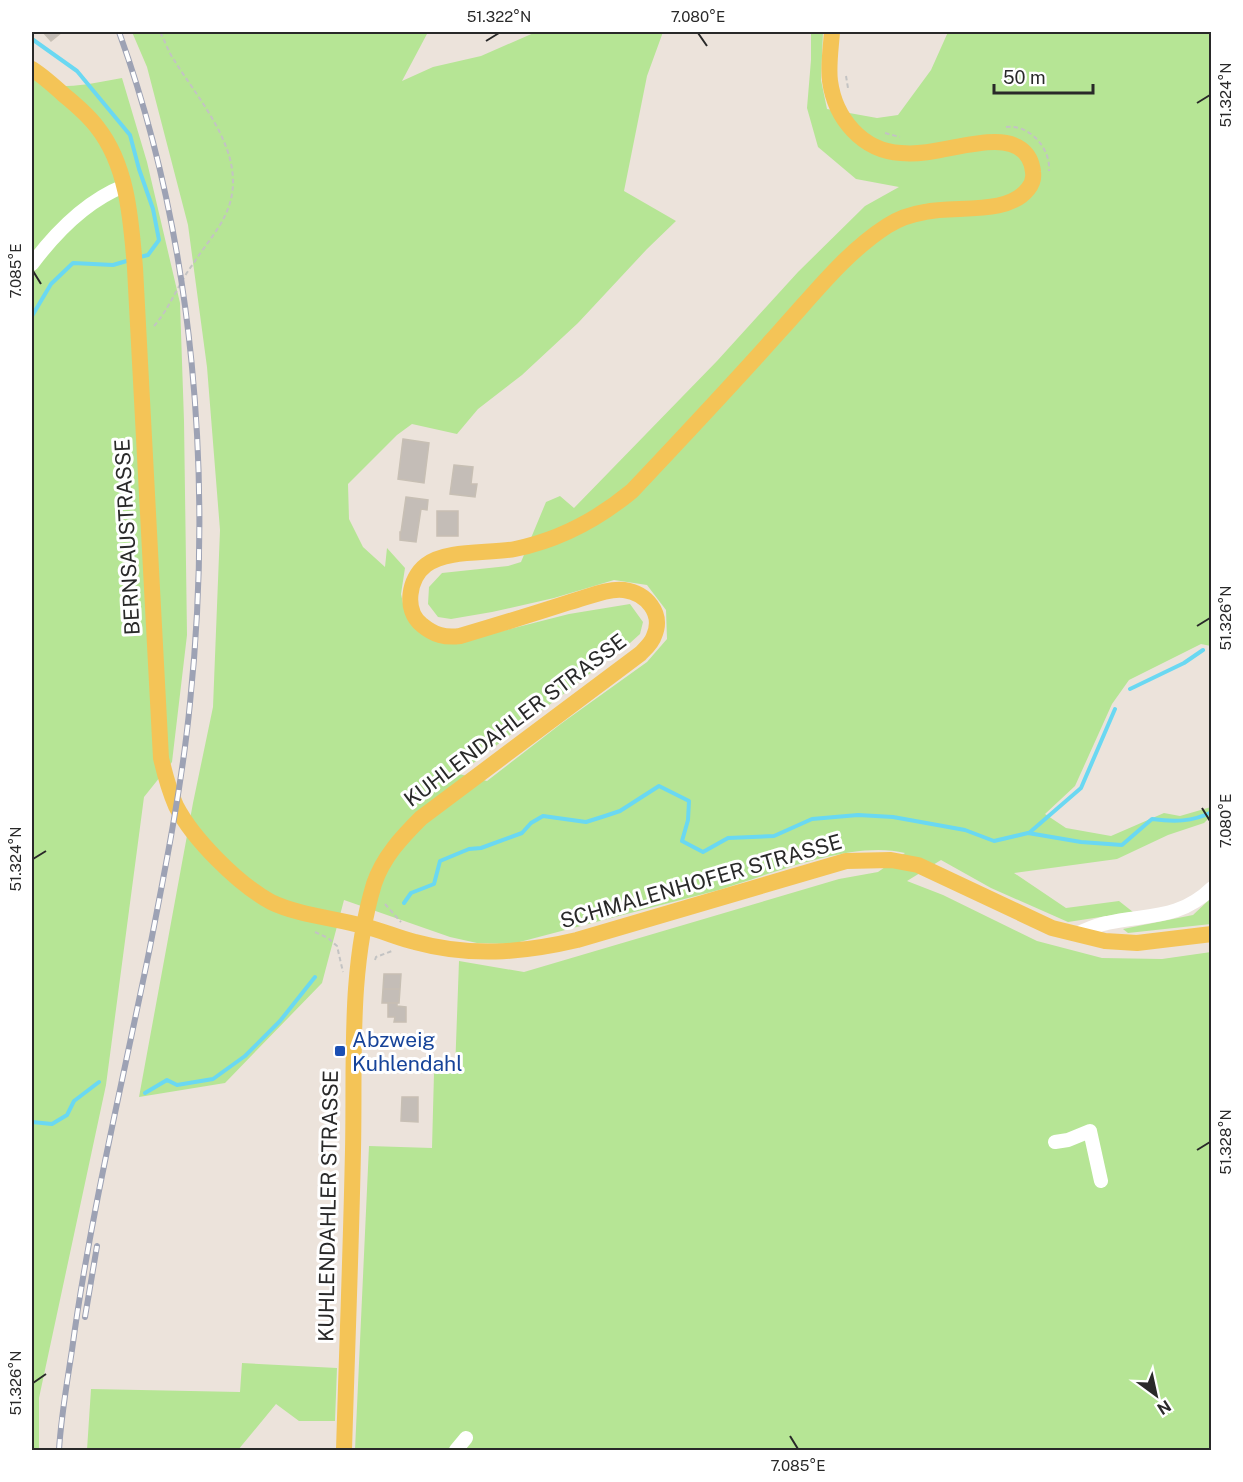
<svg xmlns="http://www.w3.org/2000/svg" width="1243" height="1482" viewBox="0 0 1243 1482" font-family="'Public Sans',sans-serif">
<rect width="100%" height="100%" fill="#ece3db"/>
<path fill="#b6e595" d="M132 32H428L402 81 433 67 481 56 536 32H663L647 76 624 191 676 221 647 249 578 323 522 375 478 409 457 434 412 424 397 435 348 484 349 519 363 547 385 567 387 548 405 568 401 594 404 608 463 641 569 614 630 604 643 622 640 634 630 643 459 774 487 781 562 723 647 662 667 639 666 610 647 585 614 580 554 598 492 612 451 619 438 617 428 604 429 587 442 573 508 566 521 562 546 502 560 496 574 508 717 361 798 272 865 206 899 187 856 179 818 147 807 108 811 60V32H823L821 80 827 109 877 118 898 115 931 70 948 32H1211V646L1201 644 1129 680 1112 704 1075 786 1045 814 1066 828 1111 836 1164 813 1180 816 1211 807V816L1204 823 1168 835 1117 859 1014 873 1066 908 1119 901 1133 912 1068 922 991 888 941 860 907 881 943 895 1037 941 1102 958 1162 959 1211 952V1450H355L369 1146 432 1148 434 1073 455 1071 459 961 524 972 839 879 878 872 905 853C852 839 767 876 715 891 647 909 579 926 512 944L477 943 450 937 344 900 322 983 225 1083 139 1097 193 803 213 707 220 530 207 367 188 225 147 67Z
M32 78C59 93 93 83 122 78L147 162 180 303 184 421 187 635 172 762 144 797 106 1085 39 1398V1450H32Z
M1211 898V924L1128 933 1123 929 1193 915Z
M242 1363 337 1368 335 1421H299L276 1404 238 1450H87L91 1389 240 1392Z"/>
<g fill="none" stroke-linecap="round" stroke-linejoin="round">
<path stroke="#6ad8f2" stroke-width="4" d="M32 39 77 71 130 135 139 169 153 209 159 240 148 255 140 257
M32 316 51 284 73 263 113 265 130 260
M1130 689 1184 663 1203 650
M1029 833 1081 788 1115 709
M404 903 411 893 434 884 440 861 469 849 481 848 522 833 531 823 543 816 586 822 605 816 620 811 659 786 689 801 688 820 682 841 703 852 728 838 774 836 812 819 858 815 893 817 965 830 994 841 1028 833 1081 842 1122 845 1152 819C1174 822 1192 822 1212 812
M145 1093 167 1080 177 1085 213 1079 245 1056 280 1021 315 977
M32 1122 52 1124 67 1115 74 1101 99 1082"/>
</g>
<path fill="#c4bdb7" stroke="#c7bfb4" stroke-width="1.5" d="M43 32H62L51 41Z
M403 439 429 443 424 483 398 479Z
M454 465 473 467 471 484H477L475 497 450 494Z
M406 497 428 500 427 510 421 509 416 542 400 540V532H401Z
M437 511H458V536H437Z
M384 974H401L400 989H383Z
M383 989H400L399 1003H382Z
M388 1003H397V1006L406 1007V1022H394L395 1017H388Z
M402 1097H418V1122L401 1121Z"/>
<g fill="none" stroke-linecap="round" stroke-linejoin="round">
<path stroke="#c3c3c3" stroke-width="2" stroke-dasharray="4.5 3" stroke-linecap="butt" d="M846 76 848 88
M1006 127C1030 124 1051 149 1049 171
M885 133 900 137
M154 326C170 308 178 284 193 264 205 245 222 227 229 206 247 153 200 102 174 60 168 51 165 41 160 32
M385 904 401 922
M315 932 328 938 337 946 343 972
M375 960 376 957 392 951"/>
<path stroke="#fff" stroke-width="14" d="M32 264C56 232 86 201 124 186
M1076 934C1086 930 1096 925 1107 923 1147 914 1179 920 1212 888
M1055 1142 1068 1140 1090 1131 1101 1181
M456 1450 466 1438"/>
<path stroke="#f4c457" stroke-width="16" d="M32 69C43 76 53 85 64 95 75 104 88 115 97 127 128 166 131 221 135 268L161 758C165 775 169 790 176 806 193 839 238 884 271 902 298 915 334 918 363 926 381 930 398 938 415 942 470 957 522 953 577 940L846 861 891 860 918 865 1052 928 1105 941 1137 943 1212 934
M344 1450C347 1350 351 1250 353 1150 355 1061 348 971 374 884 383 857 402 837 421 818L640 654C645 649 652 643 654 636 664 613 646 593 624 590 607 588 586 598 570 602 533 614 497 625 460 636 445 638 434 635 422 625 403 610 409 578 426 565 447 549 489 554 515 549 559 540 597 520 632 491 682 438 732 385 780 331 813 295 845 253 887 226 898 219 912 214 925 212 955 205 1007 216 1028 189 1032 184 1034 178 1033 172 1031 151 1016 142 995 142 964 142 932 156 901 153 862 151 835 118 830 81 828 66 831 47 832 32"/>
<g stroke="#9da2b4" stroke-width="6">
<path id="rail" d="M85 1317 97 1246
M59 1450C61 1417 67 1383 72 1350 90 1216 122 1085 149 952 165 870 182 786 190 703 213 481 195 242 119 32"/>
</g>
<use href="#rail" stroke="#fff" stroke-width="4" stroke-dasharray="11" stroke-linecap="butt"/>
</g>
<path fill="none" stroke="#292929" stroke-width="2" d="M698 33 707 46M486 41 499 33M1197 103 1210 95M33 271 41 284M1197 626 1210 618M1202 808 1210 821M33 859 46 851M1197 1150 1210 1142M33 1383 46 1374M790 1436 798 1449"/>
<rect fill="#1a4fb4" stroke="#fff" stroke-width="2" x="334" y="1045" width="12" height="12" rx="3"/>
<g text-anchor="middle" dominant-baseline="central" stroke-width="6" stroke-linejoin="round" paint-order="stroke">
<g font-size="21" fill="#292929" stroke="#fff">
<text transform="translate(127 537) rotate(-93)">BERNSAUSTRASSE</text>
<text transform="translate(515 720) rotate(-37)">KUHLENDAHLER STRASSE</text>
<text transform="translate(701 881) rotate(-16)">SCHMALENHOFER STRASSE</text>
<text transform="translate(328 1206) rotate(-89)">KUHLENDAHLER STRASSE</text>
</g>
<g font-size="21" fill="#164399" stroke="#fff" text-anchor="start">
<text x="352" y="1039">Abzweig<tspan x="352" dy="24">Kuhlendahl</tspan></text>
</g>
</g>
<rect width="1243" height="1482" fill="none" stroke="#ffffff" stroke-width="66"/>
<g transform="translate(1156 1395) rotate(147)" stroke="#ffffff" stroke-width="4.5" paint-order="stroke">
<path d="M0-4.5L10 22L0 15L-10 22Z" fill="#292929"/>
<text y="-9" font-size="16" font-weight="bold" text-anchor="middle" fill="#292929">N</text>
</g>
<path d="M994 84v9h99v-9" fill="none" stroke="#292929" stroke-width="3"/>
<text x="1003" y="84" font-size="18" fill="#292929" stroke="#ffffff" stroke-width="4.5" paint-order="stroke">50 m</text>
<rect x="33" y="33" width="1177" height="1416" fill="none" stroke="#292929" stroke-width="2"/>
<g font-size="15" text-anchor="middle" fill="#292929">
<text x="499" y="22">51.322°N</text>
<text x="698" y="22">7.080°E</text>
<text transform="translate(1226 95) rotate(-90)" y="5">51.324°N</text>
<text transform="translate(16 271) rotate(-90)" y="5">7.085°E</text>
<text transform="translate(1226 618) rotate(-90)" y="5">51.326°N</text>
<text transform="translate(1226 821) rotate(-90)" y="5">7.080°E</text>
<text transform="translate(16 859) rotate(-90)" y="5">51.324°N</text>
<text transform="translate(1226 1142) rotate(-90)" y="5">51.328°N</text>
<text transform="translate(16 1383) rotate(-90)" y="5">51.326°N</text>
<text x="798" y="1471">7.085°E</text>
</g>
</svg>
